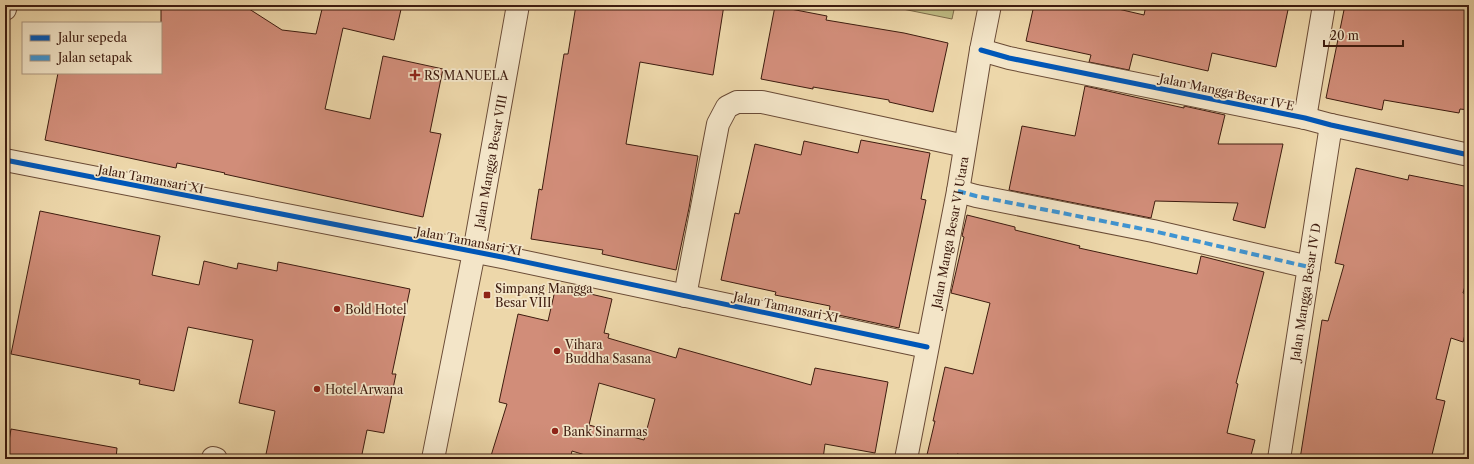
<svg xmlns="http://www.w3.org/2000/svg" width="1474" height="464" viewBox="0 0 1474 464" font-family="'Libre Caslon Text',serif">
<rect width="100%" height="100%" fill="#edd7aa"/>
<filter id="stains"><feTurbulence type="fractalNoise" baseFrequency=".005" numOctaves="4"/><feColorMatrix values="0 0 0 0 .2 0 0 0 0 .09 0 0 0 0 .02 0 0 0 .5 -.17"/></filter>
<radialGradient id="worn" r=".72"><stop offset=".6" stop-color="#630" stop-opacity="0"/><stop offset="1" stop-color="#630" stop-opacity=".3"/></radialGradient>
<path fill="#bfbc84" stroke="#7e6c4a" d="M883 5H955L952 19Z"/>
<path fill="#d18d79" stroke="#3e1c0f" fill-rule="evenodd" d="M161 5H243L282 30 316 34 323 5H402L394 40 343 28 325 109 370 119 383 56 443 69 430 132 441 134 423 217 224 174 225 173 177 163 176 168 45 140 58 73H161Z
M576 5H724L713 75 640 62 626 144 698 156 689 208 676 270 602 254 603 250 531 239 539 189 542 190 564 54H568Z
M1034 5H1101L1144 15 1146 5H1289L1276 67 1212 53 1208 71 1133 54 1129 70 1089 62 1091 55 1026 41Z
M1345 5H1469V110L1460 109 1459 113 1384 100 1382 110 1326 98Z
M775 6 827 16 826 20 904 33 948 43 933 112 889 102V100L813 87V89L761 79Z
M1085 86 1184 108V106L1225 115 1218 144H1283L1265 228 1233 220 1238 203 1155 201 1151 218 1009 190 1022 126 1075 136Z
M861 140 930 153 921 199 926 200 899 328 829 313 830 306 775 295 776 292 721 280 735 213 739 214 755 144 801 155 804 141 858 153Z
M1356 168 1408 180 1409 175 1469 187V272L1463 293 1469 295V320L1463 342 1451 338 1436 399 1445 401 1431 459H1300L1322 320 1328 321 1344 265 1335 263Z
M40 211 160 236 152 275 199 285 204 261 237 269 238 263 277 271 278 262 410 289 392 374H396L384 433 367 430 361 459H265L275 411 239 403 253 340 188 327 174 391 139 384 140 380 11 354Z
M967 215 1015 227V230L1080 246 1079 248 1197 274 1201 256 1264 272 1236 383 1238 384 1227 433 1255 440 1250 459H979L957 454 956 459H926L935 421H933L945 367 973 374 990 303 951 293 964 237 962 236Z
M556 286 612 299 604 333 609 334 608 338 676 358 679 348 811 385 815 368 888 382 875 453 825 444 823 459H598L572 451 570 459H490L507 404 499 402 518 314 548 321ZM599 383 655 399 644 440 589 425Z
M11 429 117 448 116 459H6Z"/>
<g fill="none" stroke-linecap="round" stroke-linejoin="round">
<g stroke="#6a4b36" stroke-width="24">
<g id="minor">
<path d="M5 9 6 5"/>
<path d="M981 50 1009 58 1305 118 1331 125 1469 155"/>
<path d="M1305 118 1324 5"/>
<path d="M5 160 507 258 927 347"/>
<path d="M958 191 976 196 1153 231 1309 267"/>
<path d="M685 296 718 124 727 107 737 102H762L965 146"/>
<path d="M213 458 216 459"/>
<path id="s1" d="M433 459 474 252 518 5"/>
<path id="s2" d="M906 459 958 191 981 50 990 5"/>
<path id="s3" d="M1279 459 1331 125"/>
</g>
</g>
<use href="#minor" stroke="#f3e5c8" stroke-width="22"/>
<path stroke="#3f94d2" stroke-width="4" stroke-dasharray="8 4" stroke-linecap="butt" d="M958 191 976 196 1153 231 1309 267
M213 458 216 459"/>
<g stroke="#f3e5c8" stroke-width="8">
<path id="cycleway" d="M981 50 1009 58 1305 118 1331 125 1469 155
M5 160 507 258 927 347"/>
</g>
<use href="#cycleway" stroke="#0057b8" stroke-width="5"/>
</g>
<g fill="#8f2418" stroke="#f3e5c8" stroke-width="1.5">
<path d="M413 69h4v4h4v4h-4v4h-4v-4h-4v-4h4z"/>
<rect x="483" y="291" width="8" height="8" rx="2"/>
<circle cx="337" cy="309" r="4"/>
<circle cx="557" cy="351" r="4"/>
<circle cx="317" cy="389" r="4"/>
<circle cx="555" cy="431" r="4"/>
</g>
<g text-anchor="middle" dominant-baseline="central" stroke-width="3.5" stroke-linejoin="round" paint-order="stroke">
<g font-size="12" fill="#3e1c0f" stroke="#f3e5c8" text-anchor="start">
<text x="424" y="75">RS MANUELA</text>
<text x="495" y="288">Simpang Mangga<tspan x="495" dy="14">Besar VIII</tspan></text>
<text x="345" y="309">Bold Hotel</text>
<text x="565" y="344">Vihara<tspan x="565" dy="14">Buddha Sasana</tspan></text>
<text x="325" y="389">Hotel Arwana</text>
<text x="563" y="431">Bank Sinarmas</text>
</g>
<g font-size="12" fill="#3e1c0f" stroke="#f3e5c8">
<text transform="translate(1227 92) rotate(12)">Jalan Mangga Besar IV E</text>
<text stroke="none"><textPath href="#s1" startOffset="303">Jalan Mangga Besar VIII</textPath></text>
<text transform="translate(151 179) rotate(11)">Jalan Tamansari XI</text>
<text stroke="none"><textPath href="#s2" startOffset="231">Jalan Manga Besar VI Utara</textPath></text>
<text transform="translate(469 241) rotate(11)">Jalan Tamansari XI</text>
<text stroke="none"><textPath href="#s3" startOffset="169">Jalan Mangga Besar IV D</textPath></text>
<text transform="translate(786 307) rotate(12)">Jalan Tamansari XI</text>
</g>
</g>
<rect width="1474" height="464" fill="none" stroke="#edd7aa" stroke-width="20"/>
<rect x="6" y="6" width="1462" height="452" fill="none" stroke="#3e1c0f" stroke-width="2"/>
<rect x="10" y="10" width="1454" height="444" fill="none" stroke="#3e1c0f"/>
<rect x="22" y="22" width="140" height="52" fill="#f3e5c8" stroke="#ab957e"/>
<rect x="30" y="35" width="20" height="6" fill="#0057b8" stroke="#ab957e"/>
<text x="58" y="42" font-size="12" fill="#3e1c0f">Jalur sepeda</text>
<rect x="30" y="55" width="20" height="6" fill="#3f94d2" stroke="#ab957e"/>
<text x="58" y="62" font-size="12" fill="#3e1c0f">Jalan setapak</text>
<path d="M1324 40v6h79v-6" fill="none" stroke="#3e1c0f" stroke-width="2"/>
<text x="1330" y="40" font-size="12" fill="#3e1c0f" stroke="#f3e5c8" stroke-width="3" paint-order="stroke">20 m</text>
<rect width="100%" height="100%" filter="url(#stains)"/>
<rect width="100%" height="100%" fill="url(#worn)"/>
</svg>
